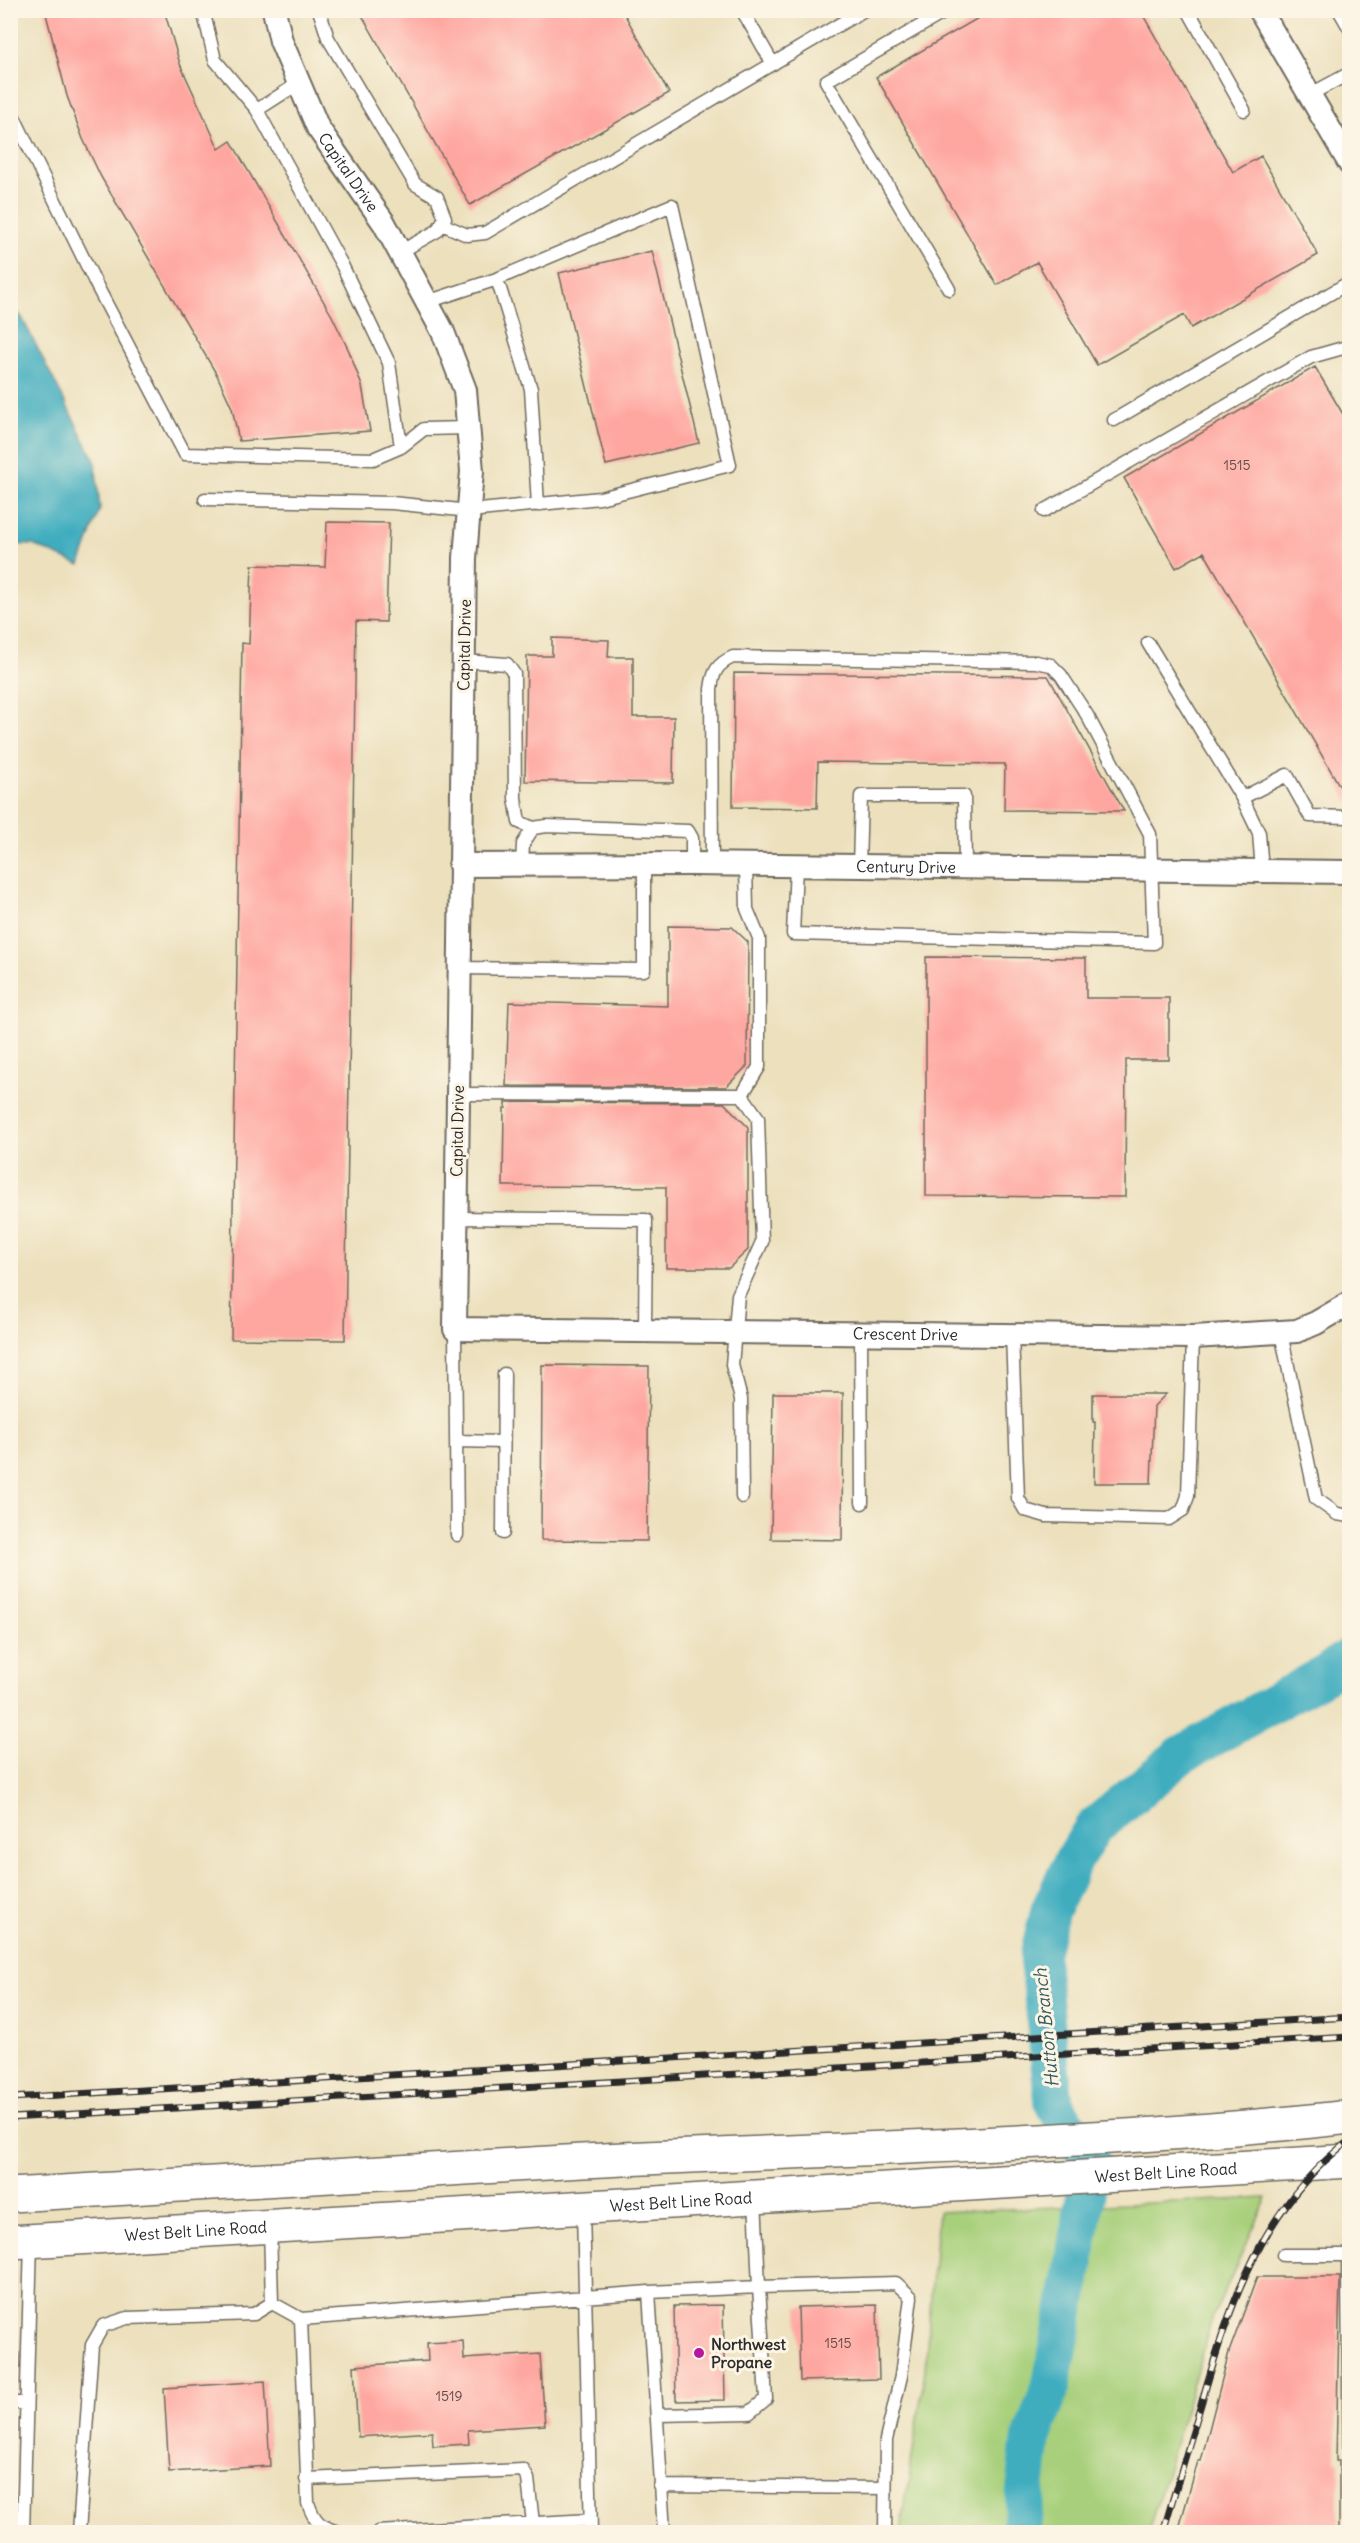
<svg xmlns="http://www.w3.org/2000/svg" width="1360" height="2543" viewBox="0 0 1360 2543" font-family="Delius,sans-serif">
<rect width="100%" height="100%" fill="#fcf5e5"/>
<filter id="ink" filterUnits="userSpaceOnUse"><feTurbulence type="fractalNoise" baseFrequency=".0167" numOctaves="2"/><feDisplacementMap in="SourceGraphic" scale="12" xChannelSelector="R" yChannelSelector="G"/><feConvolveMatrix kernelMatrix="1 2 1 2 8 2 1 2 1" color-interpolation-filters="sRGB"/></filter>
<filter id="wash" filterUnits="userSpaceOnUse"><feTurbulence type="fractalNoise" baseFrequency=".008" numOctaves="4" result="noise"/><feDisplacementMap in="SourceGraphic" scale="24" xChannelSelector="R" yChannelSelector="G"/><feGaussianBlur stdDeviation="1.35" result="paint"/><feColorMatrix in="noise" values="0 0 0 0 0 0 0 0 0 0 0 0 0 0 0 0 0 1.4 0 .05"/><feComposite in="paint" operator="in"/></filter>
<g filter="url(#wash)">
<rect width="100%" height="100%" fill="#ece0bd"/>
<path fill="#a8d07b" stroke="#6a7e53" stroke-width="1.5" d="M1267 2198 1212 2319 1149 2532H901L925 2370 938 2212Z"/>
<path fill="#41adbf" stroke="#366c75" stroke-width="1.5" d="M10 302 22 318 95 461 100 509 80 565 33 545 11 544Z"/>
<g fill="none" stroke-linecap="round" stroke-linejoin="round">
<path stroke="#41adbf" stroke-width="39" d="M1021 2532 1031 2440 1051 2386 1069 2294 1091 2163 1054 2104 1039 1956 1050 1910 1072 1863 1093 1828 1181 1755 1326 1674 1350 1657"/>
</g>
<g id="blocks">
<path fill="#fea7a1" d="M45 10H164L180 64 219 149 231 141 332 316 349 351 362 386 370 431 239 441 232 408 217 375 101 177 83 139 67 96Z
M359 10H622L669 93 470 205Z
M992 10H1140L1233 172 1261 156 1318 255 1191 328 1184 315 1097 365 1037 262 997 285 876 77Z
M652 251 699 443 606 465 559 273Z
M1315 367 1350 426V804L1204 552 1176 568 1124 478Z
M327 522 389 523 386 622 356 621 345 1340 231 1339 242 643 249 644 252 565 325 567Z
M552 638 609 640 608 657H633V717H674L673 783 525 781 527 656H552Z
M734 673 1048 676 1124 811 1004 810 1005 764 818 762 817 808 733 807Z
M668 926 732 927 748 942 747 1066 726 1087 506 1086 509 1002 668 1006Z
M926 957 1086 958V998H1169V1060H1126L1125 1197 926 1196Z
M506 1102 724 1103 748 1127V1250L729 1268H666V1187L503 1186 504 1108H506Z
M542 1365 649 1366 647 1541 541 1540Z
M773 1393H843L842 1540 771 1539Z
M1093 1394H1166L1154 1406 1151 1483H1094L1095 1422H1093Z
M1257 2277H1340L1336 2461H1339V2532H1178L1198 2461H1201L1229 2352Z
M723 2305 725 2400 676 2401 674 2306Z
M877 2305 879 2379 800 2381 798 2307Z
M463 2341 464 2359 540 2354 545 2425 468 2430 469 2444 433 2446 432 2432 358 2437 354 2366 428 2361 427 2343Z
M265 2381 270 2466 169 2472 164 2388Z"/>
</g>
</g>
<g filter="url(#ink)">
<use href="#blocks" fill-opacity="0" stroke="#6f6a5e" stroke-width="1.5"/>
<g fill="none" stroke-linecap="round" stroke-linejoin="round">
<g stroke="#6f6a5e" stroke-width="15">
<path id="service" d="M203 10 215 60 257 110
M319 10 328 38 415 184 437 197 445 218 437 231 400 252
M742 10 773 64
M948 10 826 81 949 289
M1188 10 1244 110
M1339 10 1350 29
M299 83 257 110 342 265 389 363 401 447
M1309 95 1350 73
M10 109 98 288 185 454 373 459 401 447 424 429 468 428
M442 224 467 235 485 233 864 10
M497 279 531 389 538 505
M1114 420 1350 282
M205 499 392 503 470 511 600 498 730 465 672 205 497 279 427 302
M1044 511 1311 357 1350 346
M1148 643 1242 798
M463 661 507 664 514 674 515 798 519 822 533 828 547 826 688 831 692 838V864
M522 865 523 844 533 828
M712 865 711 689C713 672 717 664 733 657L1036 662 1051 665 1061 675 1087 715 1150 834 1154 943 793 934 796 866
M859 867 861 796H964L965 867
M1262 871 1259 833 1242 798 1287 775 1310 816 1350 817
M459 968 644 970V865
M458 1094 742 1095
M456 1218 646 1220 645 1329
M455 1329 457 1535
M861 1332 862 1503
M1281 1333 1316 1499 1337 1514 1350 1516
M1012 1334 1018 1498 1025 1510 1046 1516 1169 1519 1183 1510 1188 1496 1193 1337
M456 1441 503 1442
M742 1497 741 1399 732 1365 738 1295 762 1242 758 1118 742 1095 759 1067V938L747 909 746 865
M503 1533 504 1374
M583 2210 591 2532
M1283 2255H1348L1350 2509
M649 2292 664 2532
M272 2303 301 2319 649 2292 759 2287 755 2198
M301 2319 308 2503C314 2521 320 2527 338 2532
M10 2403H26
M658 2415 749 2413 766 2399 759 2287 896 2283 911 2297 901 2376 886 2440 885 2532
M306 2479 523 2470 528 2479 534 2532
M660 2486 885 2488
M23 2532 31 2241
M79 2532 92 2345 103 2326 127 2318 254 2314 272 2303 270 2227
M378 2532 590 2520"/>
</g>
<g stroke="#6f6a5e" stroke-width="26">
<g id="minor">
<path id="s1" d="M274 10 281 41 318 128 384 223 443 332 465 390 472 471 465 558 455 1329 1193 1337 1297 1331 1316 1323 1350 1303"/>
<path d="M1260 10 1350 164"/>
<path id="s2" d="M460 865 692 864 1350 872"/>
</g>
</g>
<g stroke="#6f6a5e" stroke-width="36">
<g id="primary">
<path d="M10 2195C201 2184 392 2171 582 2161 838 2148 1095 2145 1350 2117"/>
<path id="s3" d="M10 2242 1350 2161"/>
</g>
</g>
<use href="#service" stroke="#fff" stroke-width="12"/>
<use href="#minor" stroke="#fff" stroke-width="22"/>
<use href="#primary" stroke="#fff" stroke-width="33"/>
<g stroke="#2b2b2b" stroke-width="7">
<path id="rail" d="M10 2098 1350 2017
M10 2118 1350 2037
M1163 2532C1176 2489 1189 2445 1202 2401 1231 2301 1263 2205 1350 2140"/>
</g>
<use href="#rail" stroke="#fcf5e5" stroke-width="4.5" stroke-dasharray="14" stroke-linecap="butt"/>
</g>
</g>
<circle fill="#b5179e" stroke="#fcf5e5" stroke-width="2" cx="699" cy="2353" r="6"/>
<g text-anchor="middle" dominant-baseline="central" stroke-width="6" stroke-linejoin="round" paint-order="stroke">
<g font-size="14" fill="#604a48">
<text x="1237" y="465">1515</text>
<text x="838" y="2343">1515</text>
<text x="449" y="2396">1519</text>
</g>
<g font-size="16" fill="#2b2b2b" stroke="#fcf5e5">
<text stroke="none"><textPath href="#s1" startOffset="180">Capital Drive</textPath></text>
<text transform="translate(464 645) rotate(-89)">Capital Drive</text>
<text stroke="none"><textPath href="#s2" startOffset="446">Century Drive</textPath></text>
<text transform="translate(457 1131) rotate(-89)">Capital Drive</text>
<text stroke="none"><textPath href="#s1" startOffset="1818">Crescent Drive</textPath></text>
<text stroke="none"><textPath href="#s3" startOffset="1158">West Belt Line Road</textPath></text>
<text stroke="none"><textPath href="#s3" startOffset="672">West Belt Line Road</textPath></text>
<text stroke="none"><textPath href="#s3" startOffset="186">West Belt Line Road</textPath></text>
</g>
<g font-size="16" font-weight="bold" fill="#2b2b2b" stroke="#fcf5e5" text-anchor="start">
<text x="711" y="2344">Northwest<tspan x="711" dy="18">Propane</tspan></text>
</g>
<g font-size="18" font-style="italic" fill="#33585f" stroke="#fcf5e5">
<text transform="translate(1046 2028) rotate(-96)">Hutton Branch</text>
</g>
</g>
<rect width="1360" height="2543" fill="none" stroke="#fcf5e5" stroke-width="36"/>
</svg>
